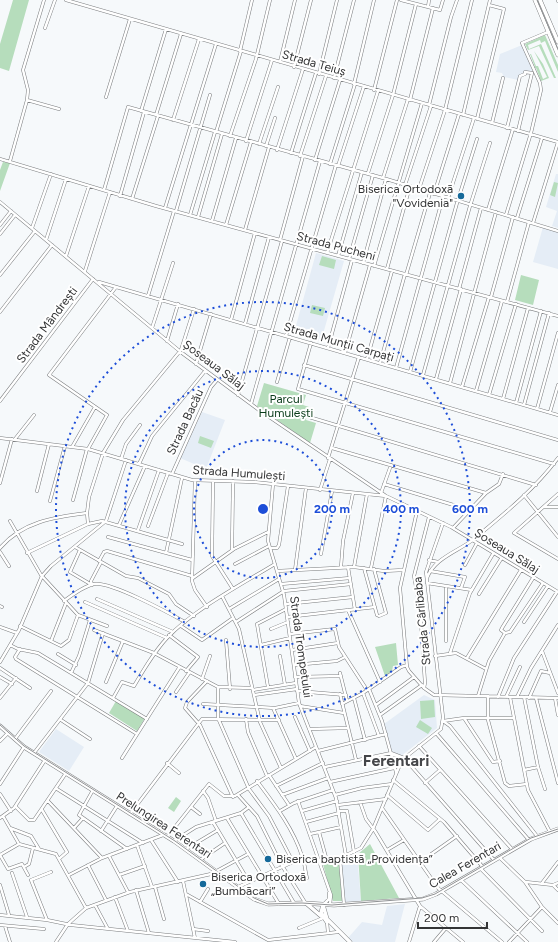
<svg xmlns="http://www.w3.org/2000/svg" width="558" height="942" viewBox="0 0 558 942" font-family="Figtree,sans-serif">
<rect width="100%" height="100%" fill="#f6f9fb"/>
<path fill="#e5edf6" d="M522 45 533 69 531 72 525 73 518 80 504 77 502 73 496 72 500 54Z
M556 174H558V228L552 226 557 211 546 207Z
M543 227 558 232V269L533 262Z
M316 253 344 261 321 341 294 333Z
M202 412 225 420 206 469 180 458Z
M424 695 435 700 437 728 401 756 391 752 384 724Z
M56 729 84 747 69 771 39 752Z
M357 854 361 901 344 902 340 863Z
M405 904 395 942H353L348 938 362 922 382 925 387 906Z"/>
<path fill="#b6ddbc" d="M13 0H29L9 71 0 68V44Z
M545 35 558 65V72L545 41 541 43 540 40 528 45 529 49 541 44 556 78H554L539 46 528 50 525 44Z
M534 51 543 64 549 78 541 81 536 68H534L535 67 530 54H531L536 66H538L543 79 547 77Z
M3 162 10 163 0 191V170Z
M554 182 558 183 555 197 550 195Z
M322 256 336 260 334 269 319 265Z
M521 275 539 280 533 305 515 300Z
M312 305 325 308 323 316 310 313Z
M264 383 306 395 303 405 309 407 306 420 316 423 310 443 257 406Z
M200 436 214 441 211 448 198 443Z
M396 643 398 665 393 666 392 671 385 676 375 647Z
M434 700 435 717 421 719 420 701Z
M116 701 145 718 137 731 109 713Z
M420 720 432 728 428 734 416 727Z
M176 797 181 801 174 812 168 808Z
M370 844 399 898 361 901 358 854Z
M339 863 342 901H333L323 864Z"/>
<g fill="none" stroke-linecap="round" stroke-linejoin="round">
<g stroke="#7b7d7f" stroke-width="3.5">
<path id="minor" d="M66 0 558 142
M401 0 440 10 443 0
M558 0V1
M428 7 429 0
M45 28 55 0
M240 51 252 0
M280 62 295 0
M294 67 311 0
M319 74 337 0
M334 78 354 0
M354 84 374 0
M374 90 397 0
M393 95 416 4
M106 97 130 19
M27 100 59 109
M410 100 433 8
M429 105 451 17 457 0
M141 111 166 29
M156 115 181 34
M463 115 490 0
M477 119 504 9 489 5
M173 120 199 39
M492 123 503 78
M507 128 520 76 525 74V72L532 73
M518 131 532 73
M216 132 241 51
M230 136 256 59 270 0
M246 141 272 60
M259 144 278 87
M266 146 275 118
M277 150 303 69
M291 153 316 73
M300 156 326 76
M0 159 156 206 558 316
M315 160 340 80
M10 161 27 100 28 90 23 70 44 0
M330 164 355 84
M338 166 364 86
M368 173 393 95
M383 178 408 99
M405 185 431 106
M419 189 445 110 472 0
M104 190 128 107 383 178 558 231
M434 194 459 114
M120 196 144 112
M448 198 474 118
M132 199 158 116
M0 202 182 353 259 410 386 496 451 527 558 592
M165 208 216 44
M488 210 513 129
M176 211 210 95
M190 215 215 132
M506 215 531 133 541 90 540 83 522 43 548 32
M198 217 222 134
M517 218 542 138
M212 221 236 138
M533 223 558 142
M0 225 11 211
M226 225 251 142
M32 228 51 174
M245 230 269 147
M0 234 15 215
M46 240 66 179
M280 240 303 156
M327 253 378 91
M66 256 89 186
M338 256 362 172
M349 259 373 175
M363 263 386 179
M374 266 422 103
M387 269 410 186
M85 271 110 192
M0 275 35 231
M406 275 430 193
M99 282 558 415
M459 289 481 208
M148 296 174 211
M491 297 513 217
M507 302 529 222
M0 312 52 245
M231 320 255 233
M245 324 269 237
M152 328 173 263
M286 336 336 165
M167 341 178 304
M311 343 298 389 554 464
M328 348 352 260
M345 353 370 265
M367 359 392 271
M380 363 405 274
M196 364 211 314
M304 365 558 440
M396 368 443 197
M410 372 457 203 477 139
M423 375 470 206 490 143
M436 379 461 289
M277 382 290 337
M450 383 496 212
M462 387 489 297
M476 391 502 301
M238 395 282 241
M489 395 516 304
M503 399 528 308
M0 401 93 279
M516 403 541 311
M251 404 320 161
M524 405 549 313
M537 409 558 333
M550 412 558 385
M309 417 536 485
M0 438 88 449 192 480 254 482 386 496
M15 439 34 415
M72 447 95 407
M332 448 486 493
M88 449 107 415 49 375 116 287
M328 458 359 357
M121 459 126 444 140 425
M139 464 152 436 205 371
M172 474 211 387 217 380
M195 480 192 581 195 590 207 607
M213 481 212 556 233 589
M0 483 12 439
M273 484 268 541 284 595 299 703 336 798 346 856
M384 484 470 510
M320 490 330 459
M37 491 49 444
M381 493 391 465
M558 494 514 533 558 559
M524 495 558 537
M73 500 87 449
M50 501 65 446
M545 507H558
M417 511 400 588 407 667 409 671 424 688 434 695 558 698
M10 521 41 575 78 615 69 640 61 646 20 626
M88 524 87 513 89 497 103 453 123 420 181 350 194 309
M119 525 145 466
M148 526 168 473
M453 528 486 493 499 484 503 474
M138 530 159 470
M108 537 192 560
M75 547 126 576 138 578 169 594 176 604 194 616
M0 548C22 522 54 517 87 513
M270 548H277L279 545 288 486
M80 550 70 572 92 585 91 581 101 562
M232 550 233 481
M0 552 9 566
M27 553 88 524 102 521 182 544
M166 553 182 478
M321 554 332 491
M429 560 438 562
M99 561 104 552 107 551 192 576
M235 564 269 546
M465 565 477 543
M341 567 343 541 353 493
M348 567 355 610
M354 567 367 494
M364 568 377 615 379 616 386 613 374 569
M371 568 386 496
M295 570 306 488
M277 571 354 567 384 571 403 570
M430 571 465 577 461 588
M193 578 234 549 268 532
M427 578C434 558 459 551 474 539 504 514 535 489 558 458
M427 583 472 590
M281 584 350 578
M479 594 501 559
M222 596 239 629 260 722 281 768
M97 599 173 632
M64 601C72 595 85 586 94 584 110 581 169 613 185 622
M85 602 167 638
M286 604 353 597
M0 606 2 607
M229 609 279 579
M348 610 380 682
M78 615 107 626
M287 617 375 607
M236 622 284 591 351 584
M524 622 548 586
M181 626 202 640 233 618
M0 627 17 633
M271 629 288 622
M94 630 154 653 218 687 252 688
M505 633 501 630 502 628 533 578
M290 634 335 629 339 647 367 690
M169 635 198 657 186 671
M226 640 230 689
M51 641 66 603
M446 641V586
M10 645 18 649 38 653 147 719
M261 645 290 638
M20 649 15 657 16 659 137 734
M292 650 338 643
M542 651 558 693
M450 653 470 593 493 554
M58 654 76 665
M280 656 285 685
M435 656 456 653 486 669
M467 658 521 570
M0 662 19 630 42 576 51 566 106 521 126 460
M294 665 337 661 345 657
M0 668 30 688
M71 673 79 656 90 620
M340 673 347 701
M0 677 12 684
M295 677 341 676
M202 679 210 656
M207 681 187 702 185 708 200 725 233 797
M106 682 123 641
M218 687V718L249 789 269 816 293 862
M268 687 257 624 286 609
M424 688 425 683 420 609 414 576 429 517
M369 689 382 721 396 772
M253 690 296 683
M297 691 346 695
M176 692 189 673
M363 693 379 736
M340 694 356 760
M254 695 297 689
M478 696 489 661 505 633 510 632 543 583
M488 696V720L505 783 509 786 527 784
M498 697 514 658 557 592
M506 697 520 667
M510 697 528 790 550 832
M517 697 531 668 558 625
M524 697 538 767 545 789
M0 698 16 678
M113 698 122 682 134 686C144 669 154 652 167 638 193 610 242 584 275 564
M354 698 365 740
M529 698 541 671 550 673
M536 698 558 783
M555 698 558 715
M203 704 275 708 299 703
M342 704 363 693 401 667 407 665
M376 705 414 677
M300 706 344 713
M273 708 296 759
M380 715 422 685
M295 717 310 751
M464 718 493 762 500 761
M246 719 248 732 267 776
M61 720 90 739
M443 721 450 726 537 836
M443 721 464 718H514
M309 729 348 728
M436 733 529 840
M15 739 51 691
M0 741 8 733
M419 746 512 849
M318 751 386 734
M34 753 88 683 103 633
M122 758 179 668
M167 763 179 773
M325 767 391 753 404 758 494 860
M524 770 538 767
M269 775 289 805
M393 780 444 822 482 866
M257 781C275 805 293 828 302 856 305 863 305 871 307 878
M330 782 394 768
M425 783 440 770
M0 784 24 747
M276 786 323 763
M57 789 143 843
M93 790 79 815 127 849
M203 791 208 798 216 821
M0 794 11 811
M238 795 257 816 281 864 306 904
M282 795 328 778
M335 795 362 788 392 784
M387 795 428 830 440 819
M48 801 102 858
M298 801 331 895 330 905
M360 802 366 819 375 831 420 906 463 942
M338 805 386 799
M16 807 29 820H34L66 773
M191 807 200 814
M382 808 438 888 502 942
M42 810 67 852 60 858
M280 811 294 803 333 790
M302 811 337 801
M339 811H347L354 852
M241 813 294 903
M130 814 202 719 279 720
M3 816 19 844
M0 818 14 808 45 760
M227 818 279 904
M213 822 249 882
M306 822 339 813
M10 828 31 836 39 849
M74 828 83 818
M101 831 117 806
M319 832 327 861
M310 834 341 827
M167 837 209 784 224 796H235L316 747
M151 840 178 882
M174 841 196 827 241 813 249 807
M137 845 152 887
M186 849 218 830
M387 850 404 840
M0 855 19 844 56 854 86 908
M0 855 8 869 22 864 28 875
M430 855 457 836
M109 856 128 892
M499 857 525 882 542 907 558 923
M340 859 344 905
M200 860 225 843
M88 865 106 900
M24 867 29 864 33 848
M480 868 542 931
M12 873 27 917
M69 875 102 858 163 835
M119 875 145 866
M461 880 527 942
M183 881 195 938
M526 882 553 885 558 883
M542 883 558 862
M0 885 9 915
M553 885 558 890
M155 887 164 919
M238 887 293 862 336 860 361 848 373 829 402 760 441 729 443 717 426 572 443 523
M136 890 149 933
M186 894 268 940 338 932
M115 897 128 931
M200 902 208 889
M95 905 108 929
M323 905 329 899V893
M0 915 47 920 71 925 235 942
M47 920 31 880 51 872
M327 922 328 933
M0 925 44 929
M5 926 10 942
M299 928 323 918
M193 929 208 931
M56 942 68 924 86 908 130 892 211 874 248 854
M409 942 420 906
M434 942 446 928
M509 942 542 907"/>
</g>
<g stroke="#7b7d7f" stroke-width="4.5">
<path id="major" d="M535 0 558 55
M540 0 558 42
M0 726 24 747 174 841 254 899 268 904 303 903 334 905 423 899 436 894 531 839 558 829
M307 904 321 916
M323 905 327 919 350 942
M323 905 321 913 327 922"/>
</g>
<use href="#minor" stroke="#fff" stroke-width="2.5"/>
<use href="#major" stroke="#fff" stroke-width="3.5"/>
<path stroke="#909294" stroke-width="1" d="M537 0 558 49
M0 725 24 746 175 841 254 898 268 904 302 903 332 905 422 898 435 894 531 838 558 829"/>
</g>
<g fill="none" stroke="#1d4ed8" stroke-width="2" stroke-dasharray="2 4">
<circle cx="263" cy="509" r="69"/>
<circle cx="263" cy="509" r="138"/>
<circle cx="263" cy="509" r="207"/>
</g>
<g fill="#15699a" stroke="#fff" stroke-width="1.5">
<circle cx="461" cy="196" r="4"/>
<circle cx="268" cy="859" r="4"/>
<circle cx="203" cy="884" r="4"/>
</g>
<g text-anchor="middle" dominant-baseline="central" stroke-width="4" stroke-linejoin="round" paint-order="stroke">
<g font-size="12" fill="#333435" stroke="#fff">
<text transform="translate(314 63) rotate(16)">Strada Teiuș</text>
<text transform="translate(336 246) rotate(15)">Strada Pucheni</text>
<text transform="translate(47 325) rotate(-53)">Strada Mândrești</text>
<text transform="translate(339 342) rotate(16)">Strada Munții Carpați</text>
<text transform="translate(214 365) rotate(37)">Șoseaua Sălaj</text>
<text transform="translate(185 422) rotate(-65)">Strada Bacău</text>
<text transform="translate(239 473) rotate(4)">Strada Humulești</text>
<text transform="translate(507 551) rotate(32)">Șoseaua Sălaj</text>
<text transform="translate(422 621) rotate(-96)">Strada Cârlibaba</text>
<text transform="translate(301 647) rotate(82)">Strada Trompetului</text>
<text transform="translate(164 825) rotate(33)">Prelungirea Ferentari</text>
<text transform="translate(465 865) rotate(-30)">Calea Ferentari</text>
</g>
<g font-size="12" fill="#333435" stroke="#fff" text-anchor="start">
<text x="453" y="189" text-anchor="end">Biserica Ortodoxă<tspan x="453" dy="14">"Vovidenia"</tspan></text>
<text x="276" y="859">Biserica baptistă „Providența”</text>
<text x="211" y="877">Biserica Ortodoxă<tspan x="211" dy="14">„Bumbăcari”</tspan></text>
</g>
<g font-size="12" fill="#093b19" stroke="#fff">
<text x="286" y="399">Parcul<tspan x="286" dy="14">Humulești</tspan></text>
</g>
<g font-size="16" font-weight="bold" fill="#454649" stroke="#fff">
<text x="396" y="760">Ferentari</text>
</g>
</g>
<circle cx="263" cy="509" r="6" fill="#1d4ed8" stroke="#fff" stroke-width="2"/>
<g font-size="12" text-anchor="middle" font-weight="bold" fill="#1d4ed8" stroke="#fff" stroke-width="4" stroke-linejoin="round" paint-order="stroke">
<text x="332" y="513">200 m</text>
<text x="401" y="513">400 m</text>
<text x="470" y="513">600 m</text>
</g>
<path d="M418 922v6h69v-6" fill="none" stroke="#333435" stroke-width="2"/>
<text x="424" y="922" font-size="12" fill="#333435" stroke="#ffffff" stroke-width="3" paint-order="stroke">200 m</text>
</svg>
